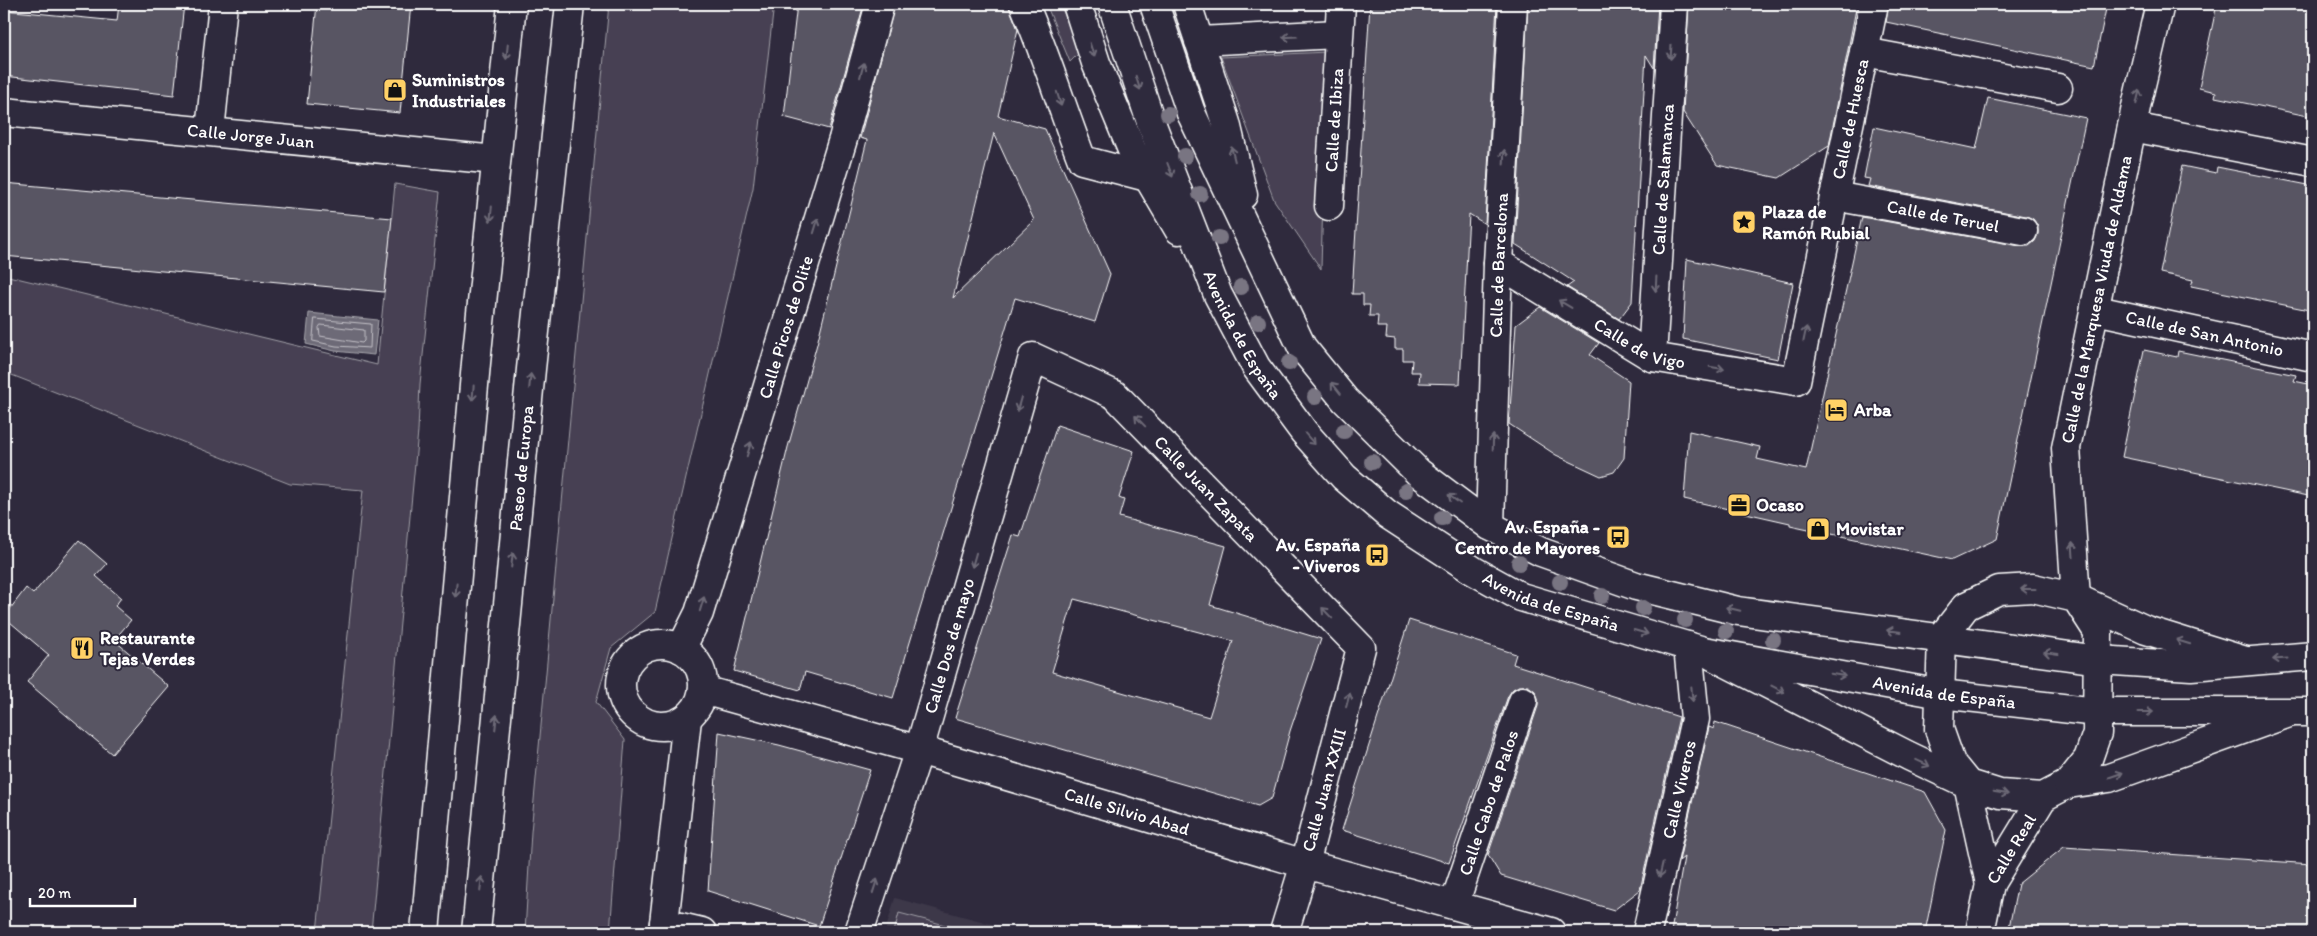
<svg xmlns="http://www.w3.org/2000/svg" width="2317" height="936" viewBox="0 0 2317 936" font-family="Itim,sans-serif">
<rect width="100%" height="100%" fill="#2f2a3d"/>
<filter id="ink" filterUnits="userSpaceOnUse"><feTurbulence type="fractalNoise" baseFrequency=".02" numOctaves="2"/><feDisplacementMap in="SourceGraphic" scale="10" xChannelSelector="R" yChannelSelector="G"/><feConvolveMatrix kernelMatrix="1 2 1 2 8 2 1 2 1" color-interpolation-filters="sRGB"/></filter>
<g filter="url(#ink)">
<path fill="#3c3749" d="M895 898 1022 932H885Z"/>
<path fill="#464152" stroke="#a2a0a8" d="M609 4H774L753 188 655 612 611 648 596 702 625 740 610 932H525L531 832Z
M1046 4H1060L1080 52 1070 62Z
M1327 52 1321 269 1274 200 1221 57Z
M395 184 440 192 420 384 418 431 371 932H317L363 490 290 484 4 372V275L377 365Z
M899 913 972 932H894Z"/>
<path fill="#6d6a77" stroke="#a7a6ad" d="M309 313 378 320 374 355 335 351 306 344Z"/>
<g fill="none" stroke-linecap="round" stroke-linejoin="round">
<path stroke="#c5c3c9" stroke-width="1" d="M315 319 371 324 370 348 336 346 313 341Z
M321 325 364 330V341L362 343 320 336 319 328Z"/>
</g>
<path fill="#595564" stroke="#fff" fill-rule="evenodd" d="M119 4H184L174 95 4 76V10L117 21Z
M317 4H411L400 113 307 104Z
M797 4H864L829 129 784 117Z
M895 4H1008L1018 29 998 116 1045 129 1110 274 1095 322 1015 298 893 698 805 672 800 690 734 671 788 447 817 344 867 140 860 138ZM994 133 1034 220 953 298Z
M1370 4H1497L1485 224 1469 214 1460 384 1419 383 1420 372H1411L1412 360H1403V349H1395V339L1386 338 1387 327H1377L1378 316H1369L1370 305H1363V294H1352Z
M1528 4H1658L1654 68 1646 55 1632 302 1619 319 1567 287 1574 282 1515 244Z
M1689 4H1857L1829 146 1779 178 1717 165 1683 112Z
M1889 4H2107L2094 66 1886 22Z
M2217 4H2313V117L2215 97 2216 92 2199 88Z
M1988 98 2086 118 1997 539 1952 560 1790 525V523L1684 499 1689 431 1760 447 1757 459 1806 470 1862 217 2020 246H2029L2035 241 2038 234V226L2033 219 2026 216 1868 186 1870 179 1864 178 1874 127 1976 149Z
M2182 166 2216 173 2217 167 2313 186V306L2310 305 2309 310 2191 286 2193 280 2160 273Z
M4 183 392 218 384 292 4 256Z
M1687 259 1793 283 1778 359 1683 339Z
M1540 307 1599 343 1590 355 1629 381 1624 458 1614 472 1601 476 1556 455 1509 424 1516 325Z
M2144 350 2177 357 2178 351 2296 375 2294 381 2313 385V497L2122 457Z
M1057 425 1134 451 1119 498 1124 500 1119 517 1226 546 1210 605 1321 639 1290 731 1272 798 1258 806 955 718 1013 535 1020 537ZM1074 599 1233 641 1209 717 1052 672Z
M79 540 107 564 96 576 121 598 115 606 131 620 114 640 169 687 112 754 27 682 49 655 4 617 26 588 33 594Z
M1409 620 1516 654 1513 664 1679 717 1640 890 1614 910 1501 876 1488 855 1538 706V698L1535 691 1528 686H1519L1513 689 1508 696 1449 863 1342 830Z
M1715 722 1925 792 1946 830 1925 932H1671L1684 857 1679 861 1709 727 1714 729Z
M719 732 779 745 870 770 819 926 708 891Z
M2064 847 2312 864 2308 932H2008L2018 884Z"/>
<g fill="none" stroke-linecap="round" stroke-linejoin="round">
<g stroke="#fff" stroke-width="31">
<g id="street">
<path d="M1024 4C1046 55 1062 108 1082 160L1147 177"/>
<path d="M1199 41 1338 34"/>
<path d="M1864 52 2058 88"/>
<path id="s1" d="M4 112 496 160"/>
<path d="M2132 127 2313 162"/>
<path d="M210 131 223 4"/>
<path id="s2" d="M1834 196 2023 231"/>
<path id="s3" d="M1329 206 1341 4"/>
<path id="s4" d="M1498 263 1652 357 1796 381 1874 4"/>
<path id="s5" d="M2096 310 2313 357"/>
<path id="s6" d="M1652 357 1674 4"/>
<path id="s7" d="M1490 526 1498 263 1513 4"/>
<path d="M2076 598 2098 632 2097 733 2088 759 2068 784 2043 797 2000 794 1968 784 1951 763 1939 729 1942 637 1966 606 1999 590 2033 588 2076 598 2146 630 2246 661"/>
<path id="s8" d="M2076 598 2066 448 2137 102 2160 4"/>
<circle cx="662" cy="685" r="41"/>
<path id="s9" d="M681 649 699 613 843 139 880 4"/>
<path d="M1713 656 1909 756 1968 784 1990 884"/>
<path id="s10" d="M703 690 919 750 1305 864 1551 932"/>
<path d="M2068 784 2109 778 2289 713"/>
<path id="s11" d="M1990 884 2043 797"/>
<path id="s12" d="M1454 905 1523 701"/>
<path d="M664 923 702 932"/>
<path d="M663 932 687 719"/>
<path id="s13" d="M859 932 919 750 1033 357 1115 395 1361 648 1305 864 1284 932"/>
<path id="s14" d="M1647 932 1695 719 1688 646"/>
</g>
</g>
<g stroke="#fff" stroke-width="31">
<g id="secondary">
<path d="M1077 4 1096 63 1132 150 1179 230"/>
<path d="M1187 4 1226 123 1243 195"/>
<path d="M1191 113 1302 347 1345 400 1419 473 1490 526 1541 552 1636 586 1738 611 2099 660 2191 666 2313 656"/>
<path id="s15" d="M1152 125 1218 295 1256 367 1304 432 1344 477 1387 514 1474 571 1521 597 1704 651 1941 694 2097 712H2313"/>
<path d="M1980 932 1990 884"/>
</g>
</g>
<g stroke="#fff" stroke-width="31">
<g id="primary">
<path d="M1112 4 1152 125"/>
<path d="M1154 4 1191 113"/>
<path d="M425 932 476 363 512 4"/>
<path id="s16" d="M476 932 531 369 570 4"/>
</g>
</g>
<use href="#street" stroke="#2f2a3d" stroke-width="28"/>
<use href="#secondary" stroke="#2f2a3d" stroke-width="28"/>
<use href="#primary" stroke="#2f2a3d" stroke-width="28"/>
</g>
<g fill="#797582">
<circle cx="1168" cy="114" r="8"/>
<circle cx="1185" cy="156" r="8"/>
<circle cx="1200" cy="194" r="8"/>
<circle cx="1219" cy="238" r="8"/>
<circle cx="1241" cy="287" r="8"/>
<circle cx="1258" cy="322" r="8"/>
<circle cx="1289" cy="363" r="8"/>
<circle cx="1315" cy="397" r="8"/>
<circle cx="1344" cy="431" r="8"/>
<circle cx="1372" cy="462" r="8"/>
<circle cx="1406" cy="491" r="8"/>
<circle cx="1442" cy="518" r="8"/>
<circle cx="1519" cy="563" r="8"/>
<circle cx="1560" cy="582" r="8"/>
<circle cx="1602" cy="596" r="8"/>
<circle cx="1643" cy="608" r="8"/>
<circle cx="1685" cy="620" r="8"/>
<circle cx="1726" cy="631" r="8"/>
<circle cx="1773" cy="640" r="8"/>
</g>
<defs><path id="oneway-shaft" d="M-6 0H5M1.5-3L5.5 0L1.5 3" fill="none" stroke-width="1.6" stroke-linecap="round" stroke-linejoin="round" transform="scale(1.25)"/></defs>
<g stroke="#6d6a77">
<use href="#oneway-shaft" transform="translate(1290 37) rotate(177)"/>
<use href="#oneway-shaft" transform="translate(1092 50) rotate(72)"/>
<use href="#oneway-shaft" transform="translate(507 52) rotate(96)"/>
<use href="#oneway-shaft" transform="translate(1671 52) rotate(94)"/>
<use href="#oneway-shaft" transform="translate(862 70) rotate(-75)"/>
<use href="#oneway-shaft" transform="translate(1138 83) rotate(72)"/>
<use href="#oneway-shaft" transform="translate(2138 97) rotate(-77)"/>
<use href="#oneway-shaft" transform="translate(1059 99) rotate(73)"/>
<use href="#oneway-shaft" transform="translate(1233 154) rotate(-104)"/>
<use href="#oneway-shaft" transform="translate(1504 157) rotate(-87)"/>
<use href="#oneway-shaft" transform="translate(1170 170) rotate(69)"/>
<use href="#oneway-shaft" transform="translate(491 214) rotate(96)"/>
<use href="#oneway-shaft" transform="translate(816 226) rotate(-73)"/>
<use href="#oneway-shaft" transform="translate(1656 284) rotate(93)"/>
<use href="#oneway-shaft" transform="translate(1565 304) rotate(-149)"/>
<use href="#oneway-shaft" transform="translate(1805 334) rotate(-78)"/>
<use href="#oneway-shaft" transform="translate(1717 368) rotate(10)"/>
<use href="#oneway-shaft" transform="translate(530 381) rotate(-84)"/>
<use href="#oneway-shaft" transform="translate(1336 388) rotate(-129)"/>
<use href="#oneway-shaft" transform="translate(473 393) rotate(95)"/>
<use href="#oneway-shaft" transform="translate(1019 404) rotate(106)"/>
<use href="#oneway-shaft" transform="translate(1140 421) rotate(-134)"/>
<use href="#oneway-shaft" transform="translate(1310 439) rotate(48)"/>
<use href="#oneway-shaft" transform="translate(1493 442) rotate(-88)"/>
<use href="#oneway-shaft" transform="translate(749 449) rotate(-73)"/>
<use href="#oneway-shaft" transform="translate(1454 499) rotate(-143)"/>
<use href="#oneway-shaft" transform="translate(2073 550) rotate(-94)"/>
<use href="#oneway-shaft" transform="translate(512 560) rotate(-84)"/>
<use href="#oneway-shaft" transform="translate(974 560) rotate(106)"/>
<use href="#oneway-shaft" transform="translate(2028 589) rotate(-180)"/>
<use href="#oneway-shaft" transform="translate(456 590) rotate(95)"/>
<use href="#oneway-shaft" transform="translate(702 604) rotate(-73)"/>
<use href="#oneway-shaft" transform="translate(1733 609) rotate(-167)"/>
<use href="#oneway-shaft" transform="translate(1327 613) rotate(-134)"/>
<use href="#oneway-shaft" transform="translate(1894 631) rotate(-173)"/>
<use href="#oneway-shaft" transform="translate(1641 632) rotate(16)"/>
<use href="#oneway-shaft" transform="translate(2183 642) rotate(-163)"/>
<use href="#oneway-shaft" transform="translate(2051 653) rotate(-172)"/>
<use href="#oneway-shaft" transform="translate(2280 659) rotate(176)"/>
<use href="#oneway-shaft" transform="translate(1838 675) rotate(10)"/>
<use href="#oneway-shaft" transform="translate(1778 689) rotate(27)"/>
<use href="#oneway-shaft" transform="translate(1692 694) rotate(85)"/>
<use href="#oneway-shaft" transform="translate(1348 700) rotate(-75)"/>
<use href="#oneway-shaft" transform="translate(2146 712)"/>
<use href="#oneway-shaft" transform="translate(496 722) rotate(-84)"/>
<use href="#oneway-shaft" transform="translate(1923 763) rotate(25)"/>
<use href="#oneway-shaft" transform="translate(2116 775) rotate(-19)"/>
<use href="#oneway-shaft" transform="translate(2001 793) rotate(10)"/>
<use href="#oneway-shaft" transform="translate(1661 870) rotate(103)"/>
<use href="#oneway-shaft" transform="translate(481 884) rotate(-84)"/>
<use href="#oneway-shaft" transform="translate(875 886) rotate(-72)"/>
</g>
</g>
<defs>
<g id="shop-square" transform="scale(1.25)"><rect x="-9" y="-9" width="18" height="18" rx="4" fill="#ffd166" stroke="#2f2a3d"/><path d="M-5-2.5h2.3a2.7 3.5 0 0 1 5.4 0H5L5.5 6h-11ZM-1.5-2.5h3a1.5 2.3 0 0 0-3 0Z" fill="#111"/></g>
<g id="sight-square" transform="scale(1.25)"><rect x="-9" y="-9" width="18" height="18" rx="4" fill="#ffd166" stroke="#2f2a3d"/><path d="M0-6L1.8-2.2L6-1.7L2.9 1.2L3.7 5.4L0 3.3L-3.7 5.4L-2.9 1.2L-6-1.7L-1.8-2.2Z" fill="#111"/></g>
<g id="hotel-square" transform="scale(1.25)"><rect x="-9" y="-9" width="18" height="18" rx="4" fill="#ffd166" stroke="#2f2a3d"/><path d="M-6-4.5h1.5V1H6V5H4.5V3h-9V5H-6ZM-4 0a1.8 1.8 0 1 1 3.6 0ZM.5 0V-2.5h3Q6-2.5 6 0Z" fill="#111"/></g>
<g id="office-square" transform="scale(1.25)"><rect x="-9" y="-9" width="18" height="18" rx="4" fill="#ffd166" stroke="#2f2a3d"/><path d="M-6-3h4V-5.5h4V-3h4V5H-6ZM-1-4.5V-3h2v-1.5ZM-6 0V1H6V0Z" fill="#111"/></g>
<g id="bus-square" transform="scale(1.25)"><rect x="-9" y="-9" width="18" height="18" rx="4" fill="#ffd166" stroke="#2f2a3d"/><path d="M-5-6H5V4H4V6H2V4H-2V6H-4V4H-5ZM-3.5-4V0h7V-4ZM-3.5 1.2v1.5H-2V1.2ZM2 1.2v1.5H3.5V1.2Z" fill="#111"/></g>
<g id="restaurant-square" transform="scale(1.25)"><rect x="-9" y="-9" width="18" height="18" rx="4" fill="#ffd166" stroke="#2f2a3d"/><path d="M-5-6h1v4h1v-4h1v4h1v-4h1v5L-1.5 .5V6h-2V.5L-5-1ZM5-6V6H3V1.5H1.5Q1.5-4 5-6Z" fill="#111"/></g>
</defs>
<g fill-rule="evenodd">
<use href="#shop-square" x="395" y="90"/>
<use href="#sight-square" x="1744" y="222"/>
<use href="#hotel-square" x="1836" y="410"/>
<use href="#office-square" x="1739" y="505"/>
<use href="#shop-square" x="1818" y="529"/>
<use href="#bus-square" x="1618" y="537"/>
<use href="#bus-square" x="1377" y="555"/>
<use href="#restaurant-square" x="82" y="648"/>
</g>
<g text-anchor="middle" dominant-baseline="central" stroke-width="4" stroke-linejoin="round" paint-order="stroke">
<g font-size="18" font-weight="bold" fill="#fff" stroke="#2f2a3d" text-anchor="start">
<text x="412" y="80">Suministros<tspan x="412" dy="21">Industriales</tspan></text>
<text x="1762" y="212">Plaza de<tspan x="1762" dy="21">Ramón Rubial</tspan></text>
<text x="1854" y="410">Arba</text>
<text x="1756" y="505">Ocaso</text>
<text x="1600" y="527" text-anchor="end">Av. España -<tspan x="1600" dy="21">Centro de Mayores</tspan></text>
<text x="1836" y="529">Movistar</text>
<text x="1360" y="545" text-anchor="end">Av. España<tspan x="1360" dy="21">- Viveros</tspan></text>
<text x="100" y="638">Restaurante<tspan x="100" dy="21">Tejas Verdes</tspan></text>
</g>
<g font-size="18" fill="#fff" stroke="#2f2a3d">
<text stroke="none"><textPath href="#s4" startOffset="594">Calle de Huesca</textPath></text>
<text stroke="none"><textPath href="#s3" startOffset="86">Calle de Ibiza</textPath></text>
<text stroke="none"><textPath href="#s1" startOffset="248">Calle Jorge Juan</textPath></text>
<text stroke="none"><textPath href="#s6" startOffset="178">Calle de Salamanca</textPath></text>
<text stroke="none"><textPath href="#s2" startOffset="111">Calle de Teruel</textPath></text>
<text stroke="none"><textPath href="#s7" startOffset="261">Calle de Barcelona</textPath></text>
<text stroke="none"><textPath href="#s8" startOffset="302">Calle de la Marquesa Viuda de Aldama</textPath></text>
<text stroke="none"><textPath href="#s9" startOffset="339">Calle Picos de Olite</textPath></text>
<text stroke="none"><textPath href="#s15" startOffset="229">Avenida de España</textPath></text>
<text stroke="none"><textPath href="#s5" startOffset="111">Calle de San Antonio</textPath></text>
<text stroke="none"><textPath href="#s4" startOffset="164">Calle de Vigo</textPath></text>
<text stroke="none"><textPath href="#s16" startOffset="466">Paseo de Europa</textPath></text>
<text stroke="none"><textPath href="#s13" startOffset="822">Calle Juan Zapata</textPath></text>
<text stroke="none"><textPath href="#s15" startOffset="649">Avenida de España</textPath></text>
<text stroke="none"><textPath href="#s13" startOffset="300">Calle Dos de mayo</textPath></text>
<text stroke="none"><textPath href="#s15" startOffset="1054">Avenida de España</textPath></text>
<text transform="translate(1324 790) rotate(-75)">Calle Juan XXIII</text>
<text stroke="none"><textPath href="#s14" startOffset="146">Calle Viveros</textPath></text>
<text stroke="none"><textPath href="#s12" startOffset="108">Calle Cabo de Palos</textPath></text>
<text stroke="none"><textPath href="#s10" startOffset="441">Calle Silvio Abad</textPath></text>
<text stroke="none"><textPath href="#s11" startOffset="41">Calle Real</textPath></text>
</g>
</g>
<rect width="2317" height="936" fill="none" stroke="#2f2a3d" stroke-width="20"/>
<rect x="10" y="10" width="2297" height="916" fill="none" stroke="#fff" stroke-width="2" filter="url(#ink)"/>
<path d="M30 898v8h105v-8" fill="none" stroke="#ffffff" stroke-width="2.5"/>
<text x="38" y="898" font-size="15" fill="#ffffff" stroke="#2f2a3d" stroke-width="4" paint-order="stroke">20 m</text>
</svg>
